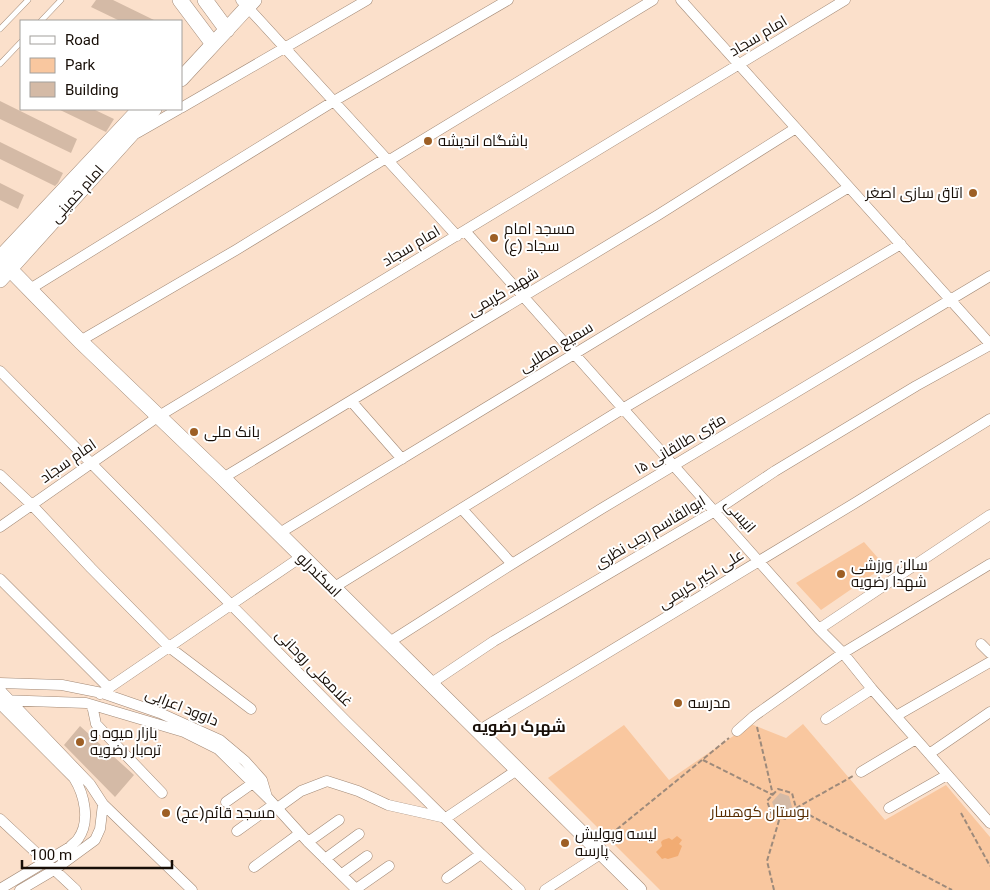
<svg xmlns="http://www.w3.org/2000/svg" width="990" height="890" viewBox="0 0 990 890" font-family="Roboto,Cairo,sans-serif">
<rect width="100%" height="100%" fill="#fbe0cb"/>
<path fill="#f9c79f" d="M864 542 885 566 821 610 796 583Z
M751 724 786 738 803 724 885 820 946 785 990 837V890H660L548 778 624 725 669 780Z"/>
<path fill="#f2ac73" d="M677 836 682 840 679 844 682 846 678 856 668 859 665 858 662 859 656 852 662 846 661 842 663 840 669 838 672 840Z"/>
<path fill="#d4baa6" d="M96 0H113L156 21H120L91 7Z
M0 101 77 139 71 153 0 119Z
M58 109H93L114 119 106 132Z
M0 142 63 173 58 183 55 186 0 159Z
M0 183 24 195 18 209 0 200Z
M80 726 134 775 115 797 64 745Z
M780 793 789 796 792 807 785 815 776 812 772 802Z"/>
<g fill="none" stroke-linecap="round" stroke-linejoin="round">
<g stroke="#a28976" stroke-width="6">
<path id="lane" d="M41 21 61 0
M0 29 28 0
M0 64 21 42"/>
</g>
<g stroke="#a28976" stroke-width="11">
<path id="street" d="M241 0 457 236
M681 0 990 344
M181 108 367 0
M137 133 179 109
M388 161 653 0
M465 231 819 629 843 653 872 689 990 823
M30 289 334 101 508 0
M80 341 236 250 386 158
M0 371 346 721 481 854 520 890
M351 401 402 459
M0 475 32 505 91 568 169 647 251 709
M223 478 658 215 796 128
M462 509 512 564
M0 527 159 416 845 0
M278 534 849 187
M0 579 109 688
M333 588 624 408 901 244
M819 629 990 515
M388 643 512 564 601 509 990 276
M981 644 990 653
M0 683 62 685 102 693 160 713 220 740 245 761 262 780 267 797
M430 684 494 641 715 511 775 471 916 386 990 345
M0 690 90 784 103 804 192 890
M100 694 301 557
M0 700 86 703 184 732 218 749 268 798 308 842 357 890
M0 704 74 778C84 794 91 821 78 839 76 842 72 844 70 847L0 889
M92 705 96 724 162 793
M896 716 990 662
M826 719 872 689
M478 731 855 503 990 419
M737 731 754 716 843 653 990 564
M929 754 990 712
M861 772 916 739
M226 802 253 783
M889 808 947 775
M276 809 301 791 327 781 358 791 388 805 446 818 517 770
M0 819 76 890
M237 831 273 805
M308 842 339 820
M325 859 359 834
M254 867 299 834
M342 874 367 856
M447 878 481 854
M356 889 389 866
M20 890 54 870 95 840 100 829 103 804
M545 890 602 853"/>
</g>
<g stroke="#a28976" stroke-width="16">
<path id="secondary" d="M180 0 213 44
M205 0 227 30
M181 79 254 0
M0 258 140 109
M0 259 80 341 223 478 639 890
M0 280 154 109"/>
</g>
<path stroke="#9d8a7b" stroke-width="2" stroke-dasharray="5 2.5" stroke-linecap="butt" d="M757 727 773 795
M703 760 773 795
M778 789 792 793 796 808 786 819 772 815 767 801Z
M796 808 952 890
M796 808 853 776
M961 813 990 866
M605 839 729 738
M774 890 767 861 780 817"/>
<use href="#lane" stroke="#fff" stroke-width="5"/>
<use href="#street" stroke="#fff" stroke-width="10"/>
<use href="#secondary" stroke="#fff" stroke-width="15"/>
</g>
<g fill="#9d5f25" stroke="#fff" stroke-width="2">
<circle cx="428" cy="141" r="5"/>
<circle cx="973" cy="193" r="5"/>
<circle cx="494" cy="238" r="5"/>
<circle cx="194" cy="432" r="5"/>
<circle cx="841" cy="574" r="5"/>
<circle cx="678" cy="703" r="5"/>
<circle cx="80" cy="742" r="5"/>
<circle cx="166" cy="813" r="5"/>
<circle cx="565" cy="843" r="5"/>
</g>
<g text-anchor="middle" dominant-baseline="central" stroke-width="4" stroke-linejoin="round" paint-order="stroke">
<g font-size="15" fill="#170e07" stroke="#fff">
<text transform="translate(758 36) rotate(-31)">امام سجاد</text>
<text transform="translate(77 194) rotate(-48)">امام خمینی</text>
<text transform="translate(411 246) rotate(-31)">امام سجاد</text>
<text transform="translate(503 292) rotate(-31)">شهید کریمی</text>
<text transform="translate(556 347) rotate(-31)">سمیع مطلبی</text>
<text transform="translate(680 444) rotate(-31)">۱۵ متری طالقانی</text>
<text transform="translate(68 461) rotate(-35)">امام سجاد</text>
<text transform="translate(740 516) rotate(49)">انیسی</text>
<text transform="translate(650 532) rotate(-31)">ابوالقاسم رجب نظری</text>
<text transform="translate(319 575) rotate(45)">اسکندرلو</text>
<text transform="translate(701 579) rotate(-32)">علی اکبر کریمی</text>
<text transform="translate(314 668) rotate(45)">غلامعلی روحانی</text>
<text transform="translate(182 707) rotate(22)">داوود اعرابی</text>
</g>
<g font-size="15" fill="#170e07" stroke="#fff" text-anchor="start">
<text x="438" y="141">باشگاه اندیشه</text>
<text x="963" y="193" text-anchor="end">اتاق سازی اصغر</text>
<text x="504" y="229">مسجد امام<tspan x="504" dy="17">سجاد (ع)</tspan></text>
<text x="204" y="432">بانک ملی</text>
<text x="851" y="565">سالن ورزشی<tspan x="851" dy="17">شهدا رضویه</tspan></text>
<text x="688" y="703">مدرسه</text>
<text x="90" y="733">بازار میوه و<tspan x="90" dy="17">تره‌بار رضویه</tspan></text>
<text x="176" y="813">مسجد قائم(عج)</text>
<text x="575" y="834">لیسه وپولیش<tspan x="575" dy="17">پارسه</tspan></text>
</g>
<g font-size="15" fill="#582d00" stroke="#fff">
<text x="760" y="812">بوستان کوهسار</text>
</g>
<g font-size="16" font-weight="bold" fill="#170e07" stroke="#fff">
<text x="519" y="726">شهرک رضویه</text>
</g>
</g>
<rect x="20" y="20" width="162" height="90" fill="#ffffff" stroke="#a29f9c"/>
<rect x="30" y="36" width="25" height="8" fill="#ffffff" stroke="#a29f9c"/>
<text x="65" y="45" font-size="15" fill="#170e07">Road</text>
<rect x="30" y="58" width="25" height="15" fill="#f9c79f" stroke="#a29f9c"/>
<text x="65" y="70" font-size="15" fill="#170e07">Park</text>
<rect x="30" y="82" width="25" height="15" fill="#d4baa6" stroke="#a29f9c"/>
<text x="65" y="95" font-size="15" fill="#170e07">Building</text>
<path d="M22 860v8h150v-8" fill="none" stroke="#170e07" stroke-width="2.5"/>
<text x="30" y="860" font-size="15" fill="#170e07" stroke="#ffffff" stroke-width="4" paint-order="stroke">100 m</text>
</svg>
